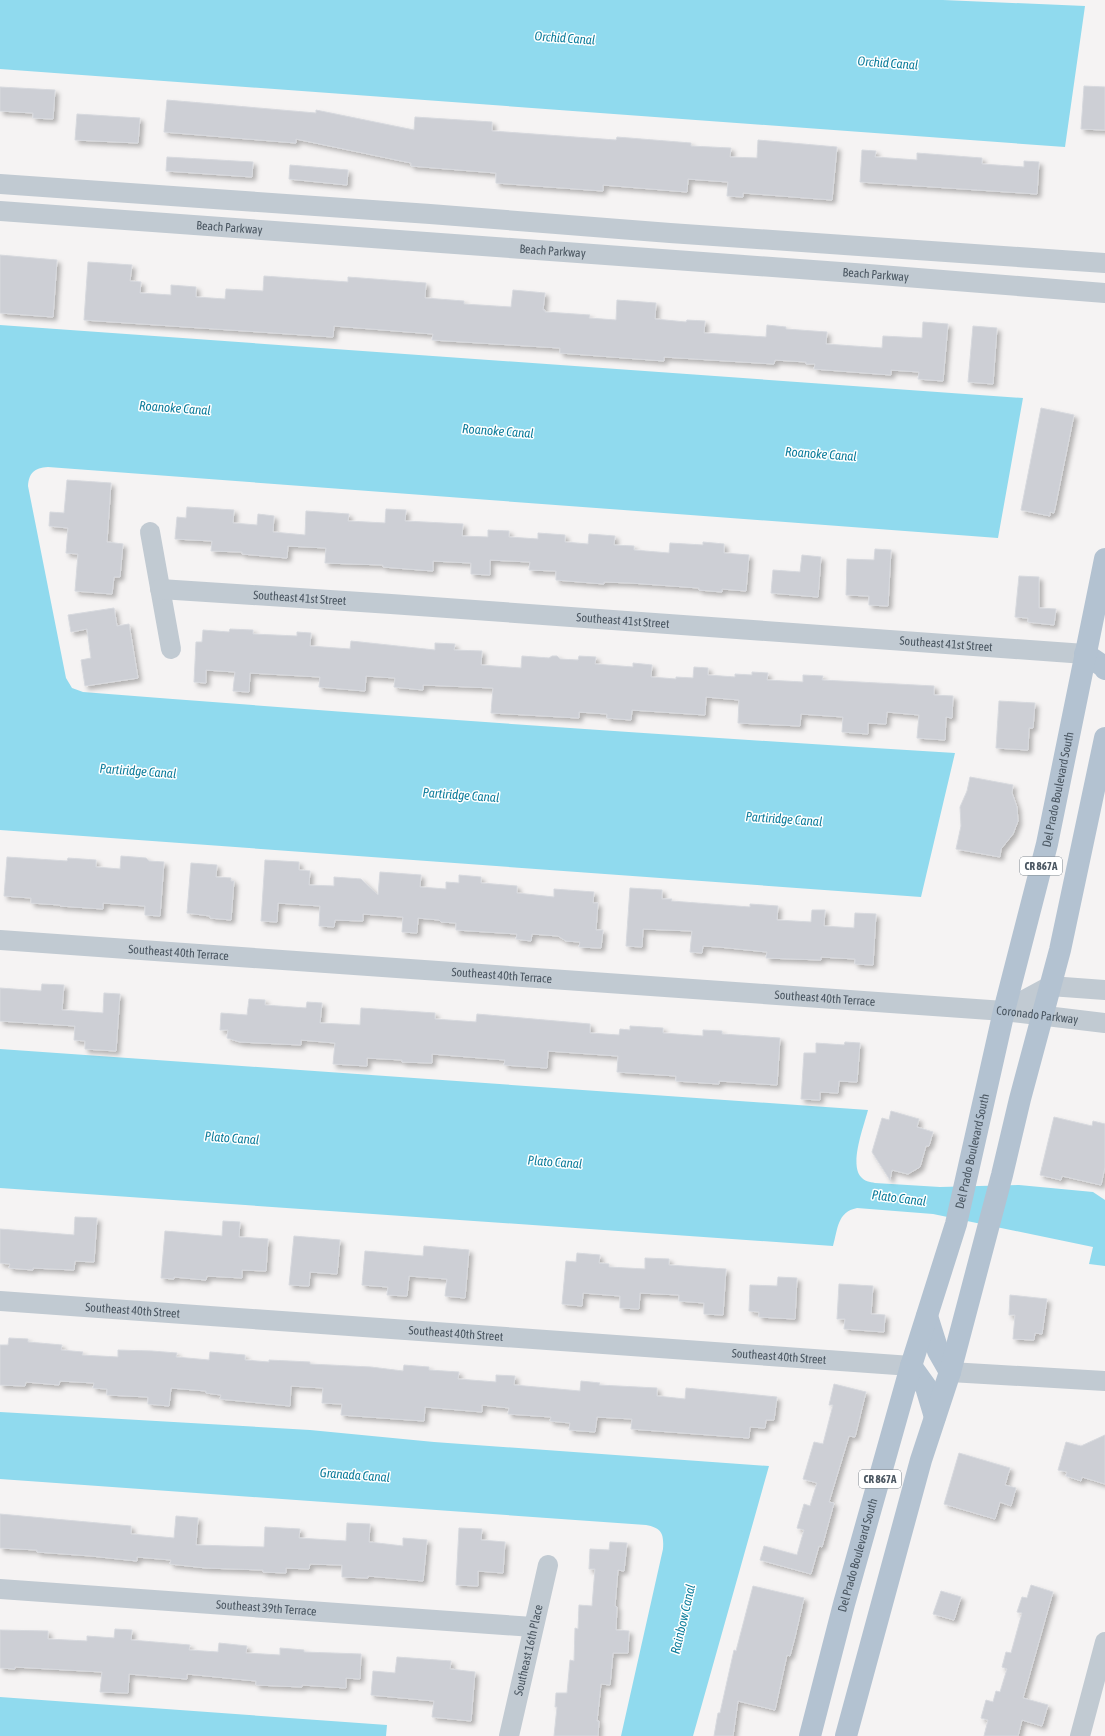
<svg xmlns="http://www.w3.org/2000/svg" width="1105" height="1736" viewBox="0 0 1105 1736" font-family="'Asap Condensed',sans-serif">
<defs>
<filter id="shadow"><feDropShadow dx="3.5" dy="3.5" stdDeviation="2" flood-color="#0004"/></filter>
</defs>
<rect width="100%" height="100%" fill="#f5f3f3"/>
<path fill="#90daee" d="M0 0H943L1085 6 1065 147 0 69Z
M0 325 1023 398 998 538 48 467C34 468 29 473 28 486L66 678 72 688 83 692C373 715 664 735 955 753L921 897 0 830Z
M0 1049 868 1110C864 1126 849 1164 861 1177 864 1181 870 1182 875 1183L940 1187 1019 1185 1093 1192 1105 1200V1266L1089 1264 1093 1247 933 1214 857 1208C837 1212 838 1229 833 1246L0 1188Z
M0 1412 310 1430 434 1442 769 1466 693 1736H621L663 1549C664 1534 662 1528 646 1525L0 1479Z
M0 1697 387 1725 386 1736H0Z"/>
<path fill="#cdcfd5" stroke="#d7d9de" filter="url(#shadow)" d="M1084 86 1105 87V130L1081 129Z
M0 87 55 90 53 119 33 118V113L0 111Z
M167 100 316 113V110L414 130 415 117 492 122V131L616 140 617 137 691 143V146L731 148 730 157 757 158 758 140 837 147 832 200 743 193V197L727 196 728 182 688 179 687 192 603 185V191L496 183V173L411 166V163L296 139V143L164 132Z
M77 114 140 118 138 143 75 140Z
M862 150 876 151 875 157 917 160V153L982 158V164L1024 167V161L1039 162 1037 194 860 182Z
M167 157 253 162 252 177 166 171Z
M290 165 348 170 347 185 289 179Z
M0 255 57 260 53 317 0 313Z
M88 262 132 265 130 281 141 282 140 293 171 295V285L196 287V297L225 299 226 289 263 291 264 276 348 282V277L426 283 425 298 464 301V304L511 307 513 290 545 293 543 310H545V312L590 315 589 318 616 320 617 300 656 303 655 319 686 322 687 320 705 321 704 333 766 337 767 325 786 327V329L827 332 826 344 882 348 883 336 922 338 923 322 948 324 943 381 918 379 919 372 891 370V375L814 369 815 364H806V362L775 360 774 364 664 357V361L560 353V348L432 340 433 334 334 326 333 337 84 320Z
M973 326 997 328 993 384 968 382Z
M1041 408 1074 415 1054 513 1050 512V516L1021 510Z
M67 480 111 483 107 542 123 544 120 577H114L112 594 75 591 78 554 66 553 68 528 49 526 50 512 64 513Z
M187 507 234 510 233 523 257 525 258 514 274 516 273 532 305 535 306 511 349 514 348 521 385 523 386 509 406 510 405 521 463 524 462 536 488 537V530L509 531V537L538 539V533L565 535V542L588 544 589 534 615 536 614 545 634 546V550L669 553 670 543 703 545V542L724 544V553L749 555 746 591 722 589V592L699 590V588L631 583 604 582V584L556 580V571L529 570 530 562 490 560V575L471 574V563L433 561V571L383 567V565L325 563 326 548 288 546 287 558 242 554V552L211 551 212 541 175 539 177 517 186 518Z
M875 549 891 550 888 606 869 605V596L846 595 847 559 874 560Z
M802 555 821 557 818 597 771 593 773 570 800 572Z
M1019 576 1039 577V608L1056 609 1054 625 1028 622V618L1015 617Z
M114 608 117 626 129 624 138 678 85 686 81 660 91 658 87 629 71 632 68 615Z
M230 629 253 630V634L297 636V632L311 633 310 646 350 649 351 641 435 650V643L455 644 454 650 482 651 481 665 521 668 522 656 549 658 552 656H557L560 659 578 660 579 656 596 657 595 664 633 667V663L652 665 651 677 676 679V677L693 678 694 667 708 668V675L735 677V674L752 675V672L768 673 767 680 803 682V675L823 676 822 680 934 686V695L953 696 952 718 946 717 945 740 917 738 919 715 887 712 886 724 868 723V734L842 732 843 717 801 714 800 726 738 723 739 700 706 697 705 715 632 710 631 720 607 718V714L579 712V718L491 713 493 688 423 685V690L394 687 395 678 366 676 365 691 319 687 320 677 250 673 249 692 233 691 235 672 206 670V683L194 682 196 642H202L203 630 229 632Z
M999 701 1035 703 1033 728H1029L1028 750 996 748Z
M970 777 1013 785 1012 793 1017 807 1018 821 1013 834 1001 849 1000 857 956 849 961 826 960 807 967 791Z
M121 856 146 858 149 861 164 862 160 916 145 915V906L103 903V909L60 906V905L31 903V898L4 896 7 857 67 861 68 858 96 860V867L120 869Z
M265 860 299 862V870L310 871 309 885 334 886V877L361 879 378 895 380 872 421 875 420 887 446 889V882L459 883V875L481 877V883L517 886V893L554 897V889L594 892 593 903H598L596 930H603L601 948 579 947 580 942 566 941 558 936 532 934 531 941 516 939 517 934 456 930V923L441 922 439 920 418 918 417 933 402 932 403 917 363 914V921L335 920 334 927 319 926 320 906 278 903 277 922 261 921Z
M191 863 217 865 216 877 231 878V881H234L231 920 210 918V916L187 913Z
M630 888 662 890V899H672L671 901 750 907V904L778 906 777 920 811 922 812 910H825L824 926 854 928 855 913 876 914 873 965 855 964V959L821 957V960L766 958 767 952 719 947 703 946 702 953 690 952 692 931 643 929 642 947 626 946Z
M42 984 64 985 62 1010 103 1013 104 993 120 994 116 1051 85 1049V1041L74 1040 75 1026 0 1021V988L41 991Z
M249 999 265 1000V1005L306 1008 307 1002 322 1003 320 1023 360 1025 361 1008 435 1013V1019L476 1022 477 1014 590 1024V1033L619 1035 620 1029 630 1030V1026L663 1028V1033L703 1036V1030L722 1031V1034L780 1038 777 1085 719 1081V1084L676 1081V1076L617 1072 618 1056 548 1051 547 1068 504 1065 505 1060 432 1054V1063L402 1062V1060L367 1058V1066L333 1064 335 1043 301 1040V1045L240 1042 227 1038 228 1030H220L221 1013 247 1015Z
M845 1042 860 1043 857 1082 839 1081 838 1093 820 1092V1100L801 1099 804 1053H816V1043L844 1045Z
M891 1111 919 1119 917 1127 933 1132 929 1146H926L920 1167 908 1174 892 1170 890 1180 872 1152 882 1118 889 1120Z
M1054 1117 1092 1126 1093 1121 1105 1124V1167L1101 1185 1062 1176 1061 1180 1040 1175Z
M75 1217 97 1218 94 1262 75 1261 74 1270 33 1268V1270L9 1268 10 1264 0 1263V1229L74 1235Z
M223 1221 240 1222 239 1237 268 1239 266 1271 242 1270V1278L207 1276 206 1280 174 1277V1279L161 1278 165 1231 222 1236Z
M294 1236 340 1240 337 1274 310 1272 309 1286 289 1285Z
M424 1246 469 1250 465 1298 445 1296 447 1279 409 1276 407 1296 387 1295 388 1287 362 1285 365 1251 423 1256Z
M577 1253 600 1255 599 1263 609 1264V1267L645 1269V1258L669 1259V1265L726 1269 723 1315 704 1314V1303L679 1301V1295L640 1293 639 1309 620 1308V1296L583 1293 582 1306 562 1304 566 1261 576 1262Z
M778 1277 797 1278 795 1319 759 1317V1312L749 1311 750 1285 777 1286Z
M839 1284 873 1286 871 1314 885 1315 884 1332 844 1329 845 1319H837Z
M1010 1295 1047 1299 1042 1334 1035 1333 1034 1340 1013 1339 1015 1315H1009Z
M9 1338 28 1339V1342L62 1345 61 1350 83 1352 82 1355 118 1357V1350L152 1351 177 1353 176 1357 209 1360 210 1352 245 1355V1360L269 1362V1360L310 1362V1364L371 1367 403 1371 404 1365 429 1367V1370L459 1372 458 1379 496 1382V1375L515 1376 514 1385 580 1391 581 1381 600 1383 599 1385 657 1388V1396L685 1399 686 1388 777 1397 774 1420H766L765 1428 750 1427 749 1438 631 1429 632 1419 597 1417 595 1432 569 1430 570 1423 550 1421 551 1417 508 1414 509 1408 482 1405V1412L425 1407 424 1421 341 1415 342 1404 322 1403 323 1388 291 1386 290 1406 220 1399 221 1395 206 1393V1391L171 1388 169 1406 148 1404V1397L107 1395V1389L93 1388 94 1383 60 1381 59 1385 26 1382 25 1386 0 1385V1345H8Z
M834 1384 866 1392 855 1437 849 1436 829 1502 834 1503 822 1547 819 1546 811 1574 760 1560 764 1546 797 1555 804 1530 797 1528 804 1504 810 1506 817 1483 803 1479 814 1442 823 1444 833 1405H829Z
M1105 1435V1484L1082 1477 1081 1481 1066 1476 1067 1472 1058 1470 1066 1442 1081 1446Z
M959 1453 1010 1468 1005 1485 1016 1488 1011 1506 1000 1502 995 1519 944 1504Z
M0 1514 131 1526V1534L174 1538 176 1516 198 1518 196 1545 264 1547 265 1527 300 1529 299 1538 346 1541 347 1523 370 1524 369 1542 403 1546V1538L427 1540 423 1581 368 1576V1578L342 1577V1565L310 1564 309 1569 286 1568V1573L263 1572V1570L206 1568 170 1564 171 1560 137 1557V1561L91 1556 37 1552V1550L0 1548Z
M459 1528 482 1529 481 1540 505 1542 503 1573 478 1571V1586L456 1585Z
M610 1542 627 1543 624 1571 618 1570 615 1606 617 1607 616 1630 629 1631 628 1653H613L610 1685 601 1684 597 1721H599L598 1736H554L557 1707H555L556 1693H567L570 1660 574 1661 575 1628 578 1629 579 1605 592 1606 595 1569H589L590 1549 609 1550Z
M1031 1585 1053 1592 1023 1698 1048 1705 1042 1726 1022 1720 1018 1736H984L988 1720 981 1718 986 1700 993 1702 996 1691 1000 1692 1007 1669 1002 1667 1006 1652 1011 1653 1022 1613 1017 1612 1022 1597 1027 1598Z
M753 1586 804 1598 795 1637 790 1656 787 1655 775 1710 738 1701 733 1736H714L718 1713H720L734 1650 736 1651Z
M941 1591 961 1597 954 1620 933 1614Z
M115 1629 132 1630 131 1640 190 1645 189 1650 218 1652 219 1643 247 1646 246 1653 280 1655V1648L304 1650V1652L361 1654 360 1679 346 1678V1688L302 1685V1687L256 1685V1681L187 1674V1679L129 1674 128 1693 100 1692 102 1672 15 1667V1669L0 1668V1630L48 1631V1639L87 1641V1636L114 1638Z
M397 1657 451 1661 450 1669 475 1672 471 1721 432 1717 434 1701 371 1695 373 1671 395 1673Z"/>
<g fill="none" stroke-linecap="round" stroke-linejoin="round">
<g stroke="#c1cad2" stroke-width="20">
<path d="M0 184 430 214 670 233 1105 263"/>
<path id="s1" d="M0 211 868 274 1105 293"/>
<path d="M150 532 171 649"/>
<path id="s2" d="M160 589 391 604 1085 654"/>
<path id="s3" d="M0 940 1004 1011 1105 1023"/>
<path d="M1004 1011 1050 986 1105 990"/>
<path id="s4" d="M0 1301 911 1366"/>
<path d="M950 1372 1105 1381"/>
<path id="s5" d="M0 1589 533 1627"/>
<path id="s6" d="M509 1736 548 1565"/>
<path d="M1080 1736 1105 1642"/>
</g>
<g stroke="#b3c2d1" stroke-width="22">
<path d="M1085 654 1103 666 1105 669"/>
<path d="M927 1316 938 1351 950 1372"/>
<path d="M911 1366 926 1387 935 1417"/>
<path id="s7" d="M810 1736 844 1604 911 1366 956 1224 1004 1011 1047 844 1105 559"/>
<path d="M846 1736 921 1460 950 1372 1002 1175 1020 1099 1060 950 1105 738"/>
</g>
</g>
<g text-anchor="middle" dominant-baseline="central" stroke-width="3" stroke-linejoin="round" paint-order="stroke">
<g fill="#fff" stroke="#808990" stroke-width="1">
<rect x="1020" y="857" width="42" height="18" rx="3"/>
<rect x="859" y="1470" width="42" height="18" rx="3"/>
</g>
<g font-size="11" font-weight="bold" fill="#4a5661">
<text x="1041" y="866">CR 867A</text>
<text x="880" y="1479">CR 867A</text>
</g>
<g font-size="12" fill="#4a5661" stroke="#fff">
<text stroke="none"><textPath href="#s1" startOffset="230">Beach Parkway</textPath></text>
<text stroke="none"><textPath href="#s1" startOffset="554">Beach Parkway</textPath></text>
<text stroke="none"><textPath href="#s1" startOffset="878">Beach Parkway</textPath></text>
<text stroke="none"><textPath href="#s2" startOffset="140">Southeast 41st Street</textPath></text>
<text stroke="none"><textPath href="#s2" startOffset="464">Southeast 41st Street</textPath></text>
<text stroke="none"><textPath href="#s2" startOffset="788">Southeast 41st Street</textPath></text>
<text stroke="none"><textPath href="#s7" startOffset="979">Del Prado Boulevard South</textPath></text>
<text stroke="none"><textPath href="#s3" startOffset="179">Southeast 40th Terrace</textPath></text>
<text stroke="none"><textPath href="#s3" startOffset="503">Southeast 40th Terrace</textPath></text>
<text stroke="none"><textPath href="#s3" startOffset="827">Southeast 40th Terrace</textPath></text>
<text stroke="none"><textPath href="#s3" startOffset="1040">Coronado Parkway</textPath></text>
<text stroke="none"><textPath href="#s7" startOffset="607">Del Prado Boulevard South</textPath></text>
<text stroke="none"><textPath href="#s4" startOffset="133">Southeast 40th Street</textPath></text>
<text stroke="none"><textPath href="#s4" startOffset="457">Southeast 40th Street</textPath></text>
<text stroke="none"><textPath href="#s4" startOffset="781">Southeast 40th Street</textPath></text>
<text stroke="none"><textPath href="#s7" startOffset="187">Del Prado Boulevard South</textPath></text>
<text stroke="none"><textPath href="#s5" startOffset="267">Southeast 39th Terrace</textPath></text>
<text stroke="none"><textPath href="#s6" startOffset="88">Southeast 16th Place</textPath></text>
</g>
<g font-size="13" font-style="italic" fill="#0c7c9b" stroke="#fff">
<text transform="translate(565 38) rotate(4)">Orchid Canal</text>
<text transform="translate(888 63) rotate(4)">Orchid Canal</text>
<text transform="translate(175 408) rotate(4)">Roanoke Canal</text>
<text transform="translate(498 431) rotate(4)">Roanoke Canal</text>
<text transform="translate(821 454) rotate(4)">Roanoke Canal</text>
<text transform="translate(138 771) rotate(4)">Partiridge Canal</text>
<text transform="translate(461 795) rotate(4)">Partiridge Canal</text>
<text transform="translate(784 819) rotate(4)">Partiridge Canal</text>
<text transform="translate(232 1138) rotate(4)">Plato Canal</text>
<text transform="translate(555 1162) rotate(4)">Plato Canal</text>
<text transform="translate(899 1198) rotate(7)">Plato Canal</text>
<text transform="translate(355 1475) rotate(4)">Granada Canal</text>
<text transform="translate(683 1619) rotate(-77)">Rainbow Canal</text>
</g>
</g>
</svg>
